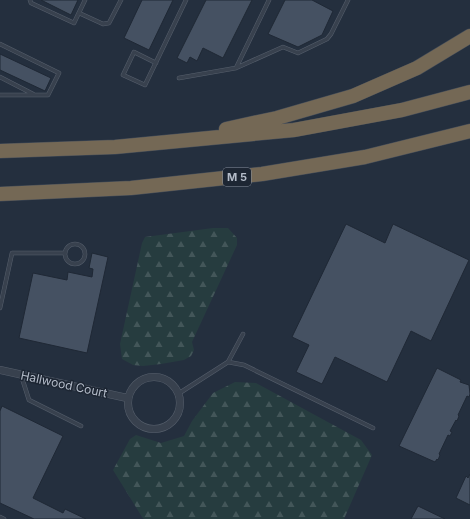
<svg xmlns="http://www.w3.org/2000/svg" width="470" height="519" viewBox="0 0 470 519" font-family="Inter,sans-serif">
<defs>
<pattern id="forest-firs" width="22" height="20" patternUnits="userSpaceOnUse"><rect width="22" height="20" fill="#263c3f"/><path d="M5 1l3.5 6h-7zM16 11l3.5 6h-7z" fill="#435659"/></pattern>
</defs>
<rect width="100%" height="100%" fill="#242f3e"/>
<path fill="url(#forest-firs)" d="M213 228H228L237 238V245L192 342 194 350 191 356 184 360 161 364 143 366 133 365 122 359 120 344 142 243 145 237Z
M235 382 256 383 361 440 372 455 344 519H144L142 517 113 470 130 439 136 435 161 443 184 436 192 421 213 393Z"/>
<path fill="#455162" stroke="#1f2835" d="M41 0H78L71 15Z
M142 0H173L149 50 124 38Z
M206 0H252L223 58 203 48 197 61 190 57 187 63 177 58Z
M285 0H312L333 11 322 35 298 47 268 34Z
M0 54 51 78 45 91 0 70Z
M346 224 385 243 393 224 469 260 431 341 411 331 387 382 335 357 322 384 296 372 309 345 292 337Z
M92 253 108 257 87 353 19 338 33 273 67 280 68 272 92 277 93 269 89 268Z
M437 368 461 380 460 382 469 385 470 394 469 397 467 396 458 415 459 416 457 421 456 420 450 431 452 432 450 436 448 435 439 454 440 455 438 460 437 459 435 462 399 446Z
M2 406 63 436 33 498 63 513 65 509 86 519H34L0 503V411Z
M470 474V505L456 498 466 476 468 478Z
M418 506 445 519H411Z"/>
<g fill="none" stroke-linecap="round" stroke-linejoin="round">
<g stroke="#565f6c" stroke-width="4.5">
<path id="service" d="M30 0 31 3 74 23 85 0
M79 13 103 24 109 23 121 0
M0 44 59 73 48 95H0
M156 63 134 52 123 75 145 85 186 0
M236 68 269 0
M0 77 33 94
M179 78 236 68 283 47 298 53 327 39 331 34 348 0
M65 254a10 10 0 1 1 20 0a10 10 0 1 1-20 0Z
M0 308 12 253H65
M228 362 244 365 373 428
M21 375 29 400 81 426
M178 394 228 362 243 334
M0 517 4 519"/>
</g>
<g stroke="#565f6c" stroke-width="8">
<path id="minor" d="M0 370 127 398
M128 403a26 26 0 1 1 52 0a26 26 0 1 1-52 0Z"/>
</g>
<g stroke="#434c59" stroke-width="15">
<path id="motorway" d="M226 129 277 118 353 96 417 68 470 36
M0 151 115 147 294 130 402 110 470 92
M0 194 131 188 262 174 365 157 470 131"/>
</g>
<use href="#service" stroke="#38414e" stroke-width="3.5"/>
<use href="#minor" stroke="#38414e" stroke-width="7"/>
<use href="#motorway" stroke="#746855" stroke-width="14"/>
</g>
<g text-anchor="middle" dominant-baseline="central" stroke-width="3" stroke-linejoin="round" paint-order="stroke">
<rect fill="#1d2633" stroke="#878f9c" stroke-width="1" x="223" y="168" width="28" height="18" rx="3"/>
<g font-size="11" font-weight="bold" fill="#b4bcc9">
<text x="237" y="177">M 5</text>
</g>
<g font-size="12" fill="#b4bcc9" stroke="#1d2633">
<text transform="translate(64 384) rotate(12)">Hallwood Court</text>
</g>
</g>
</svg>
